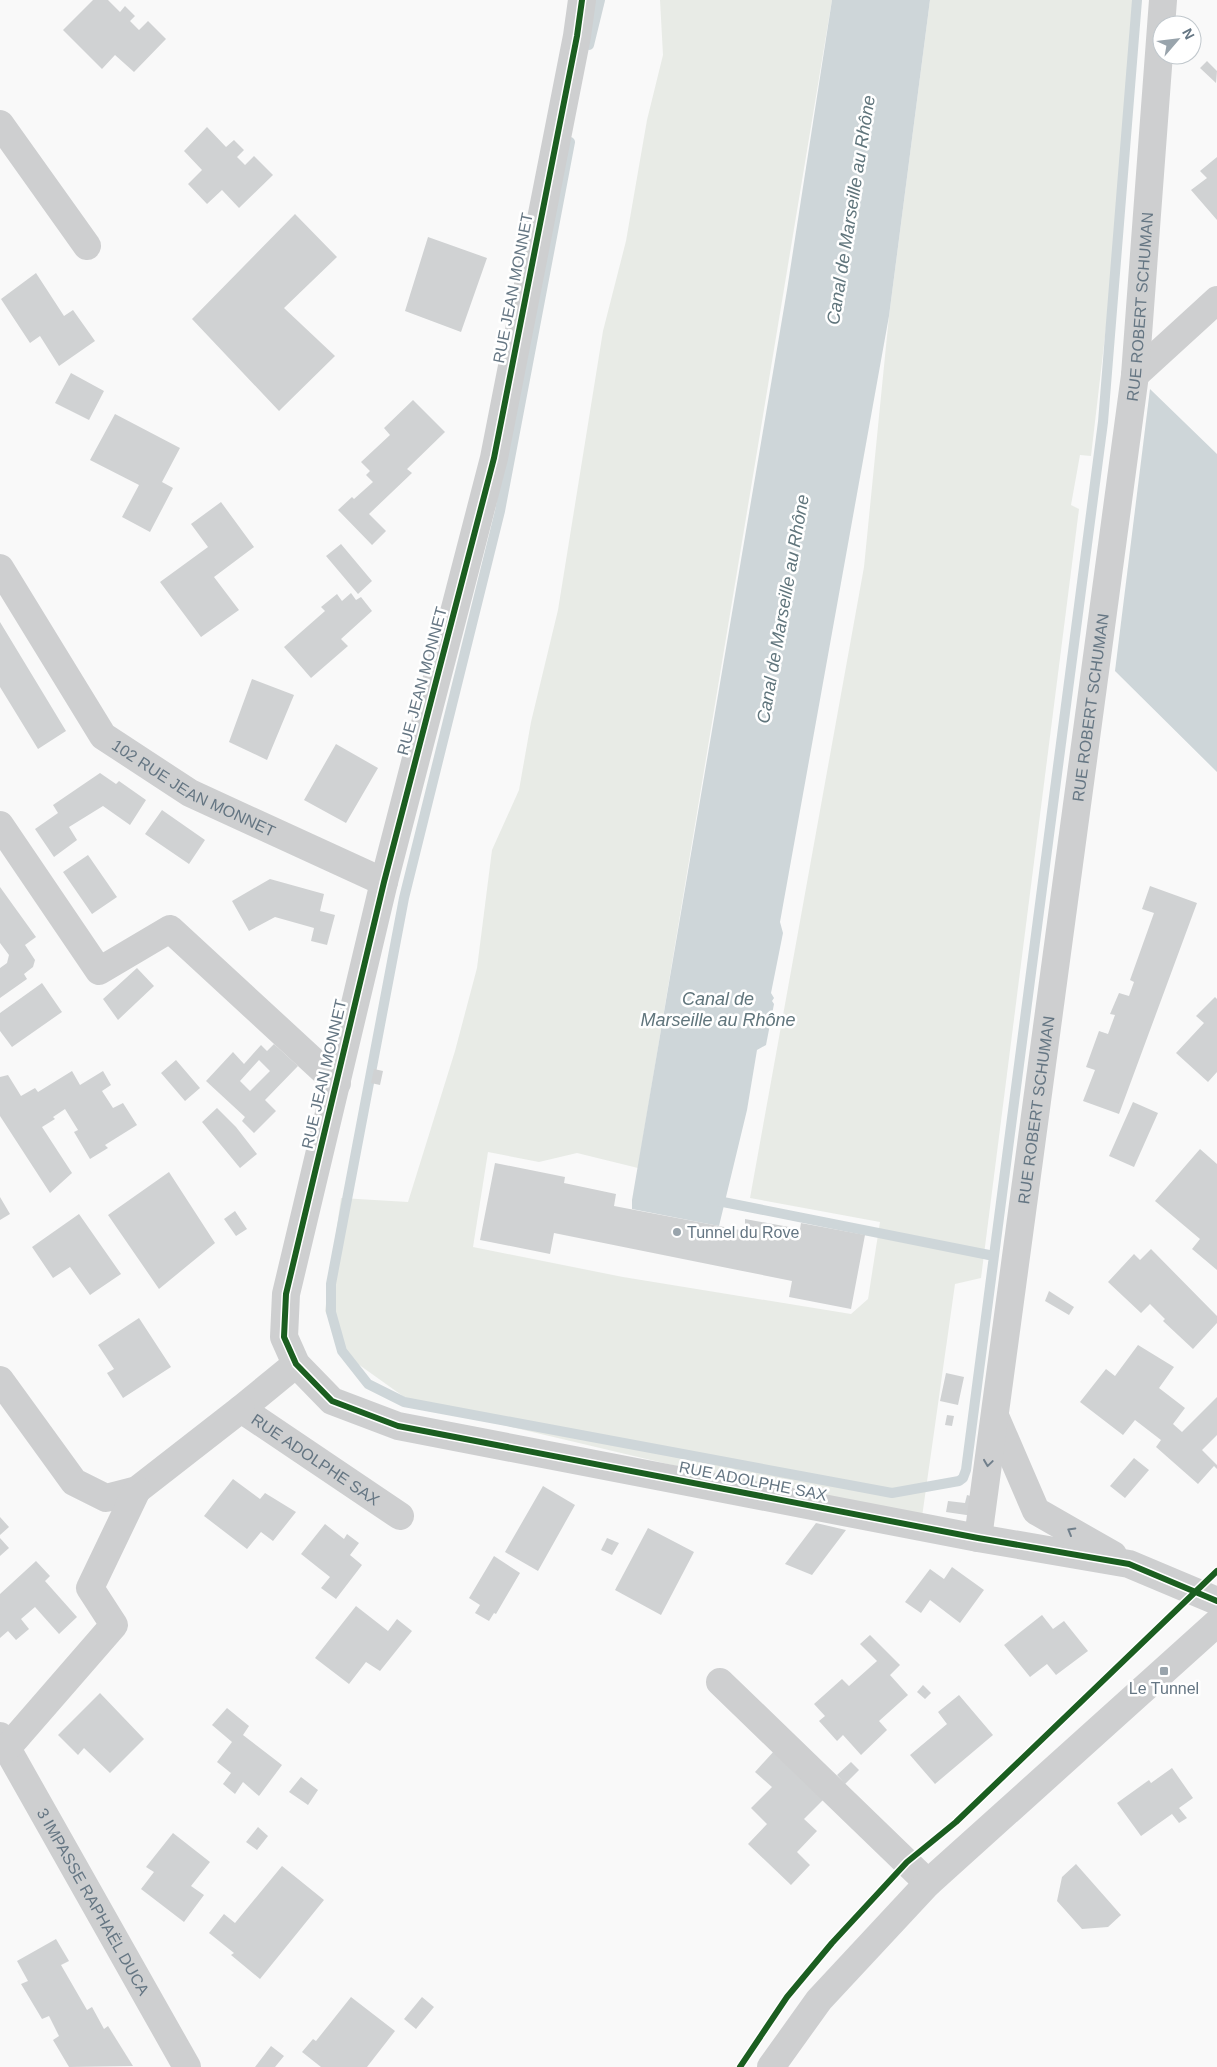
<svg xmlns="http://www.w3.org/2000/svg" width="1217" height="2067" viewBox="0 0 1217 2067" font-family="Arial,sans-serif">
<rect width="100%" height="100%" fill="#f9f9f9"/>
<path fill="#e8ebe6" d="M660 0H832L638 1168 577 1153 539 1162 488 1152 473 1247 623 1277 851 1314 868 1299 880 1222 750 1198 864 567 889 316 930 0H1135L1109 302 1091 456 1080 455 1071 505 1079 509 981 1278 955 1284 921 1524 414 1404 351 1359 325 1311 341 1198 408 1202 455 1051 477 968 492 850 519 790 531 722 558 610 603 331 626 241 647 120 663 55Z"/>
<path fill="#ced6d9" d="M832 0H930L889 316 780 922 783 933 771 993 774 998 772 1001 774 1004 766 1045 757 1050 747 1110 719 1226 632 1209V1200L787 290Z
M1150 389 1217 454V772L1115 671Z"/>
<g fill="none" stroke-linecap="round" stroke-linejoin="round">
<path stroke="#ced6d9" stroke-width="10" d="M589 45 600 0
M570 142 500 511 404 898 331 1284V1312L342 1351 368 1384 404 1402 892 1493 959 1481 963 1478 966 1470 1103 422 1137 0
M713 1200 994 1256"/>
</g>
<path fill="#d0d2d3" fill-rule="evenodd" d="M93 0H108L120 12 125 6 135 16 130 21 139 30 148 21 166 39 134 72 115 55 102 69 63 30Z
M1207 61 1217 71 1216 83 1200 68Z
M207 127 226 147 234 140 244 150 237 157 245 165 254 156 273 175 239 208 222 190 207 204 188 184 202 170 184 151Z
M1217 157V220L1191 190 1207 178 1200 171Z
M295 214 337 257 284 308 335 356 279 411 192 319Z
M428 237 487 258 461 332 405 311Z
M36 273 64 316 73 310 95 341 59 366 40 336 30 343 1 299Z
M71 373 104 391 89 420 55 403Z
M413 400 445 432 407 469 412 473 369 514 386 531 372 545 338 510 352 497 354 499 373 482 366 475 370 471 361 462 390 435 384 428Z
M115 414 180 448 162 482 173 488 150 532 122 517 139 485 90 460Z
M221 502 254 547 214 577 239 610 201 637 160 582 208 547 191 524Z
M341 544 372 581 358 594 326 556Z
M351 593 356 600 361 597 372 611 341 639 348 646 311 678 284 647 325 611 321 607 337 594 342 601Z
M0 622 66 731 38 749 0 687Z
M252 679 294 695 267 760 229 742Z
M336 744 378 768 346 823 304 800Z
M100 773 116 784 119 781 146 800 130 825 103 806 69 827 77 840 54 857 35 829 58 813 53 805Z
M162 810 205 840 189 864 145 834Z
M88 855 117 897 92 914 63 872Z
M270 879 324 894 320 911 335 915 327 945 311 941 314 928 275 917 249 931 232 901Z
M1150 886 1197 903 1119 1114 1083 1101 1095 1070 1086 1067 1099 1031 1108 1034 1115 1015 1110 1014 1119 993 1129 996 1134 982 1130 980 1154 913 1142 909Z
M0 887 36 937 25 945 35 960 33 967 24 974 27 979 0 998V968L7 963 9 955 0 943Z
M137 968 154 986 118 1020 103 999Z
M42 983 62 1012 12 1047 0 1031V1013Z
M1215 997 1217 999V1072L1208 1082 1176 1053 1204 1023 1196 1016Z
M274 1044 298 1066 265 1100 276 1111 254 1133 242 1121 245 1117 206 1081 233 1052 244 1064 261 1045 267 1051ZM259 1060 270 1071 250 1091 240 1081Z
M176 1060 200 1088 185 1101 161 1073Z
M374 1069 383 1071 380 1085 371 1083Z
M72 1071 80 1085 103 1071 111 1085 102 1091 113 1108 123 1103 137 1125 105 1145 108 1148 90 1159 74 1132 78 1130 65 1109 53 1117 55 1119 42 1127 72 1173 50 1193 0 1116V1077L8 1075 21 1096 35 1088 38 1092Z
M1133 1102 1158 1113 1134 1167 1109 1156Z
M217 1108 236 1127 257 1154 240 1168 202 1122Z
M1200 1149 1217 1164V1270L1192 1249 1200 1239 1155 1201Z
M495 1163 565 1177 564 1183 616 1194 614 1206 719 1226 745 1231V1219L800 1229 801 1223 865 1235 851 1309 789 1297 792 1281 554 1233 550 1254 480 1240Z
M169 1172 215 1243 159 1289 108 1215Z
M0 1197 10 1214 0 1220Z
M235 1211 247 1229 236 1236 224 1219Z
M79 1214 121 1274 90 1295 70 1267 53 1278 32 1247Z
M1151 1249 1217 1316V1323L1193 1349 1163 1321 1165 1319 1150 1304 1141 1313 1108 1282 1134 1254 1140 1260Z
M1049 1291 1074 1307 1069 1315 1045 1301Z
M139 1318 171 1367 123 1398 107 1373 114 1369 98 1345Z
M1138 1345 1174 1367 1159 1388 1185 1408 1173 1424 1182 1432 1217 1397V1435L1202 1450 1217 1465V1469L1214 1466 1198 1484 1156 1447 1161 1440 1135 1420 1123 1435 1080 1402 1106 1369 1115 1376Z
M946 1373 964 1377 958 1405 940 1401Z
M947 1415 954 1416 952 1426 945 1425Z
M1134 1458 1149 1470 1125 1498 1110 1486Z
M233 1479 260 1499 265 1493 296 1512 273 1541 261 1532 247 1549 204 1516Z
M543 1486 575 1505 538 1571 505 1552Z
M967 1495 978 1498 973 1516 946 1512 948 1501 965 1503Z
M0 1517 9 1527 0 1535Z
M816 1523 846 1530 812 1575 785 1564Z
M325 1524 344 1539 347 1534 359 1543 350 1555 362 1565 336 1599 321 1588 330 1577 301 1554Z
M648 1528 694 1552 661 1615 615 1590Z
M0 1538 9 1548 0 1556Z
M607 1538 619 1543 612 1555 601 1550Z
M494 1556 520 1573 496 1614 494 1613 489 1621 475 1613 480 1605 469 1598Z
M36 1561 50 1576 45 1581 77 1617 59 1634 35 1607 21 1619 29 1629 16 1640 8 1631 0 1638V1594Z
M952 1567 984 1590 960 1623 930 1600 921 1613 905 1602 930 1569 944 1579Z
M356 1606 388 1631 397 1619 412 1631 380 1671 366 1662 349 1684 315 1658Z
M1042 1615 1053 1629 1064 1621 1088 1651 1056 1675 1047 1664 1030 1677 1004 1645Z
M870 1635 900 1665 890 1675 908 1695 879 1721 887 1730 861 1755 843 1735 837 1741 819 1721 825 1716 814 1704 842 1679 849 1686 877 1661 860 1644Z
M923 1685 931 1693 925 1699 917 1692Z
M100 1693 144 1739 110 1773 84 1748 78 1755 58 1735Z
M959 1695 993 1735 935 1784 910 1755 947 1724 938 1712Z
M227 1708 249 1726 243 1735 282 1765 259 1796 243 1782 235 1794 223 1784 231 1773 217 1762 232 1742 212 1725Z
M775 1750 825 1798 804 1819 817 1831 797 1852 810 1865 791 1885 748 1844 767 1824 751 1808 772 1787 755 1772Z
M851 1762 859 1770 845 1784 837 1775Z
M1172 1768 1193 1798 1179 1808 1187 1818 1179 1823 1172 1814 1141 1836 1117 1803 1149 1780 1151 1783Z
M301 1777 318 1790 308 1805 289 1792Z
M258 1827 268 1836 257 1850 246 1842Z
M173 1833 210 1862 191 1886 204 1895 184 1922 141 1889 154 1872 146 1867Z
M1076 1864 1121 1915 1108 1927 1082 1929 1057 1901 1062 1877Z
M282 1866 324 1900 260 1979 231 1955 234 1953 209 1933 224 1914 235 1923Z
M56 1939 69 1961 61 1965 87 2010 92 2007 104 2029 108 2026 133 2066 69 2067 53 2040 59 2036 49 2016 42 2019 21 1984 28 1981 17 1961Z
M351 1997 395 2031 367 2067H321L302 2052 313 2039 316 2041Z
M422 1997 434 2007 416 2029 404 2019Z
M271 2046 284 2056 275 2067H255Z"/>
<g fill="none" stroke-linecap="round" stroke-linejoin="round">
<g stroke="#cecfd0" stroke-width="28">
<path d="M582 0 577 36 494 458 384 882 286 1294 284 1337 296 1364 332 1401 398 1426 978 1538 1129 1564 1217 1601"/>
<path d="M0 124 87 246"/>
<path d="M1135 375 1217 300"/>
<path id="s1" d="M0 568 103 736 190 793 384 882"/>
<path d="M0 825 99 971 170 929 337 1083"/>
<path id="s2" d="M296 1364 241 1409 400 1516"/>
<path d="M0 1380 74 1482 106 1498 137 1490 241 1409"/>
<path d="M995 1416 1036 1511 1113 1555"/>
<path id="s3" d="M978 1538 1135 375 1163 0"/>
<path d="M720 1682 928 1883"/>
<path id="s4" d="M0 1736 187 2067"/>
<path d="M7 1748 114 1625 90 1588 137 1490"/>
<path d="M771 2067 819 2000 928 1883 1217 1623"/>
</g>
<g stroke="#fff" stroke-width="9">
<path id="cycleway" d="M582 0 577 36 494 458 384 882 286 1294 284 1337 296 1364 332 1401 398 1426 978 1538 1129 1564 1217 1601
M740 2067 787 1997 832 1943 907 1862 956 1822 1217 1571"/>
</g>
<use href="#cycleway" stroke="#1b5e20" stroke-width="6"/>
</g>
<defs><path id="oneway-chevron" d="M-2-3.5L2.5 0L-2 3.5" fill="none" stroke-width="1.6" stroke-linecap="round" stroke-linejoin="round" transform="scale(1.25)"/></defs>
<g stroke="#707f8b">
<use href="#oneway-chevron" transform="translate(988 1463) rotate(98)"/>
<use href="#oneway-chevron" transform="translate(1071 1531) rotate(-150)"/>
</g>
<g fill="#99a4ac" stroke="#fff" stroke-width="2">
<circle cx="677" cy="1232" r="5"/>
<rect x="1159" y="1666" width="10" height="10" rx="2.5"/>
</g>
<g text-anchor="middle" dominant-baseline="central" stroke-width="5" stroke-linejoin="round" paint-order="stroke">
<g font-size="16" fill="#657683" stroke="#fff">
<text transform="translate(513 288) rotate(-79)">RUE JEAN MONNET</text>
<text stroke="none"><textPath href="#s3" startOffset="1242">RUE ROBERT SCHUMAN</textPath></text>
<text transform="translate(422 681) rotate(-75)">RUE JEAN MONNET</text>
<text stroke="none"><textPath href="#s3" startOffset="838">RUE ROBERT SCHUMAN</textPath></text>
<text stroke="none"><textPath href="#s1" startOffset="302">102 RUE JEAN MONNET</textPath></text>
<text transform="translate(324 1074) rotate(-77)">RUE JEAN MONNET</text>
<text stroke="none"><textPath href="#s3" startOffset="432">RUE ROBERT SCHUMAN</textPath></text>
<text stroke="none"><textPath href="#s2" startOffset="161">RUE ADOLPHE SAX</textPath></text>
<text transform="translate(753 1481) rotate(11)">RUE ADOLPHE SAX</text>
<text stroke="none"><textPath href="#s4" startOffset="190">3 IMPASSE RAPHAËL DUCA</textPath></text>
</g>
<g font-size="16" fill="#657683" stroke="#fff" text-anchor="start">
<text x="687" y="1232">Tunnel du Rove</text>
<text x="1164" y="1688" text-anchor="middle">Le Tunnel</text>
</g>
<g font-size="18" font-style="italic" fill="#60757c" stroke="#fff">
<text transform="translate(851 210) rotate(-81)">Canal de Marseille au Rhône</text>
<text transform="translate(783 609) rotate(-80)">Canal de Marseille au Rhône</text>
<text x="718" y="999">Canal de<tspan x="718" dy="21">Marseille au Rhône</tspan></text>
</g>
</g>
<g transform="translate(1177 40) rotate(62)"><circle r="24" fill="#ffffff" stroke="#c1c8cd"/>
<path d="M0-4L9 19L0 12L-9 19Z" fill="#99a4ac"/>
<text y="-8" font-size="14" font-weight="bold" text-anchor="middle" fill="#657683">N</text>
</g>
</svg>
